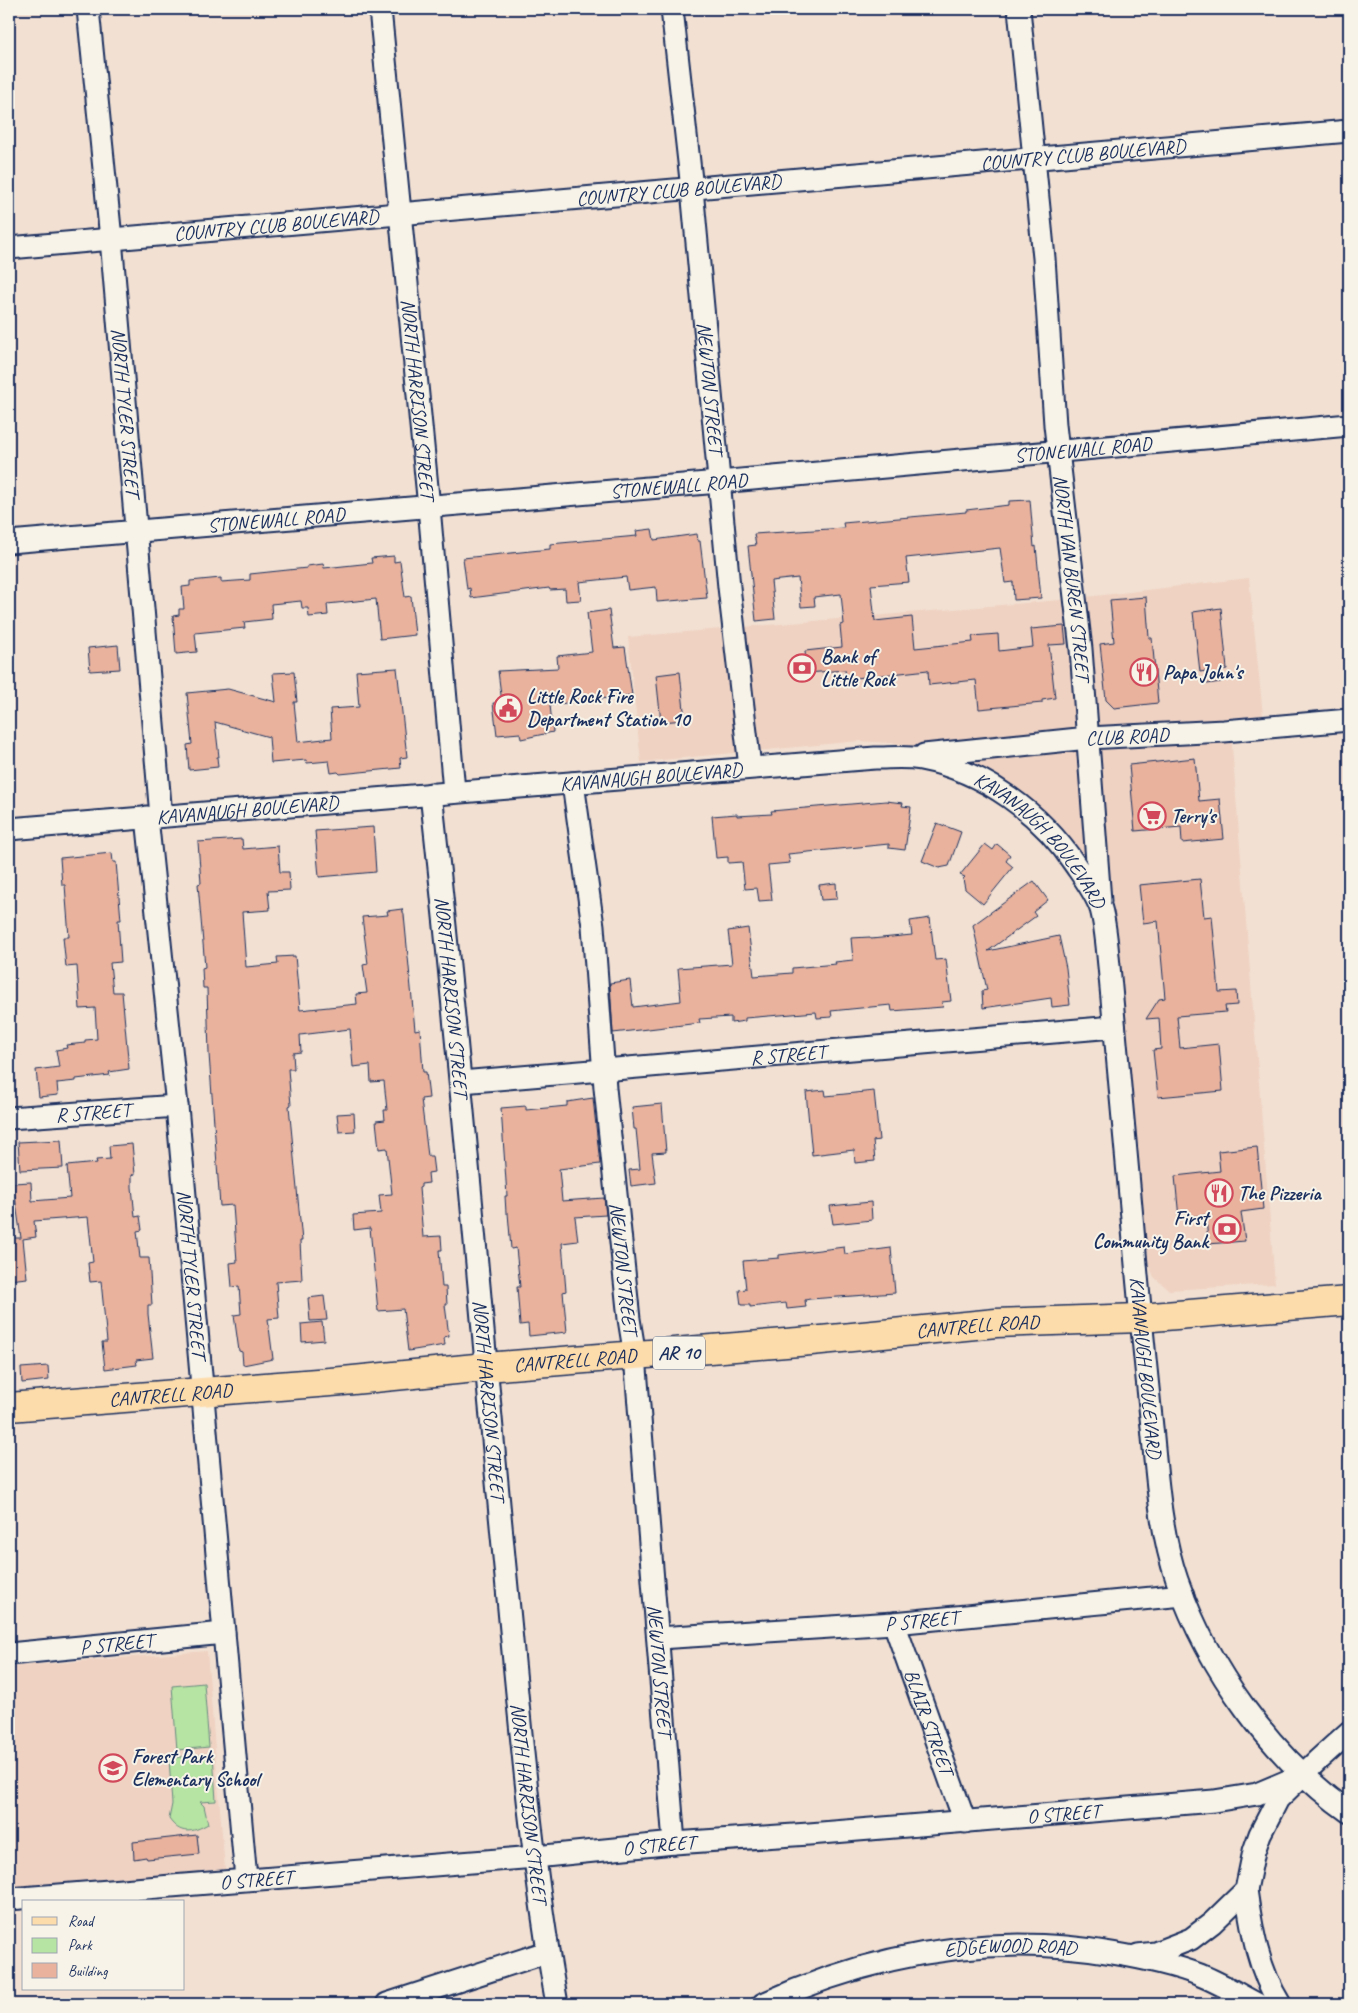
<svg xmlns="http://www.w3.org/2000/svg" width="1358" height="2013" viewBox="0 0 1358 2013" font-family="Caveat,sans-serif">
<rect width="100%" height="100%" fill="#f2e0d2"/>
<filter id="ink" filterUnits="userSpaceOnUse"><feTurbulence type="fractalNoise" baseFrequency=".02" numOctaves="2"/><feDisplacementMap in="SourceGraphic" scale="10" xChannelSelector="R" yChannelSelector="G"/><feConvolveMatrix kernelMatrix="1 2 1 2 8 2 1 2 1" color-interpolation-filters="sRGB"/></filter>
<g filter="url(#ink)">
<path fill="#efd2c2" d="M1249 578 1263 715 1231 718 1232 746 1275 1284 1169 1290 1154 1277 1149 1265 1112 890 1056 820 1017 789 974 765 904 744 859 741 641 762 628 637 1060 600Z
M207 1651 225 1869 9 1888V1667Z"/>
<path fill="#b6e4a2" stroke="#688a80" d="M204 1683 209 1747 177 1750 172 1686Z
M213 1754 216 1801 200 1802 204 1806 208 1824C192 1833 180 1835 169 1819L172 1804 169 1758Z"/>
<path fill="#e8b29d" stroke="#1b2f5e" d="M1030 500 1034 547 1036 546 1041 598 1014 600 1013 582 1005 583 1000 548 906 558 909 582 871 585 875 621 912 617 915 648 973 642 972 636 998 634 999 651 1033 647 1031 629 1064 626 1066 644 1049 645 1055 698 1042 700V703L979 709 976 680 929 685 928 670 846 679 845 670 807 673 805 651 842 647 840 625 844 624 841 594 814 597 815 606 801 607 798 578 771 581 775 619 756 621 748 546 756 545 754 534 844 528 843 523 966 512V510L1009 505V501Z
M652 529 654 540 697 534 698 541H700L707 598 657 602 656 587 628 590 626 577 579 582 581 600 566 601 565 589 550 590 549 588 471 598 470 588 467 589 463 558 550 549V544L637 536 636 531Z
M394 556V562L400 561 405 597 411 596 415 635 380 639 376 599 327 604 328 615 309 617 308 608H302L301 601 271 604 272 619 244 622 245 628 195 633 197 652 176 654 173 616 179 615V609H184L182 587 190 586V581L221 578V582L250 580V574L307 568V566L323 564 324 568 372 563 371 558Z
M1146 597 1149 638H1152L1158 703 1114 708 1106 700 1100 644 1114 642 1110 600Z
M1221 608 1227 669 1220 670 1221 682 1207 684 1206 671 1200 672 1193 612Z
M609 610 614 648 625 647 632 695 550 705 553 732 521 739 520 733 497 735 493 703H502L498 671 558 668 557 656 592 652 587 613Z
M118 645 120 669 90 671 88 648Z
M397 668 407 757 400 758 401 768 340 774 338 772 331 773 329 761 307 763 306 760 271 763 269 737 215 722 219 757H217L218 767 189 770 187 745 192 744 187 693 228 689 276 702 273 673 294 672 297 702H294L298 742 332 738 330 709 359 707 356 671Z
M680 672 685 720 661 722 656 675Z
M1195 758 1199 801 1220 799 1224 839 1182 843 1181 827 1135 831 1129 765Z
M886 801 903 803 902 806 911 807 905 850 889 848V844L788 854 790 863 768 865 772 900 759 901 757 888 745 889 742 862 728 863V857L716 858 712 816 737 814V816L772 814 771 811Z
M937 823 961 832 949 866 939 868 922 861Z
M373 827 376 872 319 877 315 831Z
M242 839 243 849 278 846 280 872H289L290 890 268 891 270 910 242 912 246 967 278 964 277 957 295 956 300 1010 357 1004 356 994 367 993 363 965 368 964 362 917 388 915 387 911 402 909 404 915 415 1030 420 1029 423 1072H426L429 1098 421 1099 428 1156H432L434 1172 428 1173 429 1183 421 1184V1187L419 1188 423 1237 441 1236 442 1250H439L442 1287H446L447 1305H445L449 1336 444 1337 445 1345 408 1351 403 1309 378 1311 370 1228 354 1230 353 1215 381 1213 379 1195 392 1194 387 1148 379 1149 376 1121 385 1120 384 1110H387L384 1081 371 1082 370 1065 353 1067 350 1029 300 1035 301 1052 293 1053 294 1069H288L291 1105 289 1106 302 1241H300L302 1280 276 1282 279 1318 268 1319 273 1359 243 1365 242 1352 239 1351 234 1315 241 1314 239 1286 232 1287 230 1263 237 1262 233 1205 220 1206 209 1054 207 988H203L202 968 205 967 198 884 201 883 198 842Z
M985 844 993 850 997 844 1010 855 1006 861 1013 867 983 904 965 889 963 879 965 877 960 875Z
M112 853 113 862H116L119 897 121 920H118L121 962 110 963 113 992H122L129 1069 109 1072 110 1075 76 1079V1081L57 1083 58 1095 39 1097 36 1070 59 1067 56 1050 67 1048 66 1045 85 1043V1040L97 1039 95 1008 80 1009 77 966 66 967 63 937H69L65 885H62L60 858Z
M1200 879 1204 917 1212 916 1219 992 1236 991 1237 1005 1225 1006 1226 1012 1177 1016 1180 1048 1219 1044 1223 1091 1158 1097 1153 1050 1161 1049 1159 1018 1146 1019 1159 999 1165 998 1158 921 1143 923 1139 885Z
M1034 881 1048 900 1033 912 1036 916 988 951 1059 936 1066 968 1070 1005 1052 1007 1051 998 983 1008 982 991 987 990 973 925Z
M836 883 837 899 821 900 819 885Z
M930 918 935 960 946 959 951 1001 942 1002 943 1007 892 1011 891 1005 831 1011 832 1017 817 1018 816 1012 745 1018V1021L731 1023V1017L699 1019 700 1023 613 1033 610 983 630 980 633 1007 681 1001 678 968 732 964 728 931 748 928 754 976 792 973V968L836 964 835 962 853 960 851 938 870 937 871 939 912 935 910 921Z
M825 1090 826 1096 874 1091 879 1140 873 1141 875 1161 855 1163 854 1150 812 1155 806 1092Z
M593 1098 600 1164 559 1169 562 1201 604 1198 606 1215 575 1217 578 1241 562 1243 566 1291 563 1292 567 1332 529 1336 528 1324 520 1325 517 1287H520L516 1248 511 1249 508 1213H506L505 1196H507L501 1108 526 1106V1110L567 1106V1102Z
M662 1104 666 1152 652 1153 656 1183 631 1186 629 1170 640 1169 636 1129H634L632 1107Z
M354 1113 355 1131 339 1132 337 1114Z
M61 1140 63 1168 20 1170 18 1142Z
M132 1144 135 1174 132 1175V1187L135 1217 140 1216 142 1230 137 1231 140 1258H149L152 1305H148V1314L153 1358 136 1360 137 1365 105 1369 102 1342H107L101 1281 90 1282 88 1263 93 1262 88 1217 34 1221 36 1237 23 1239 27 1278 9 1280V1238H21L13 1183 31 1182 32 1201 70 1198 67 1166 97 1163 96 1160 110 1159 109 1146Z
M1257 1147 1263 1209 1241 1212 1245 1241 1208 1244 1206 1215 1179 1218 1175 1176 1220 1171 1218 1151Z
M871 1202 872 1220 833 1224 830 1206Z
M844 1247 845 1254 891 1248 895 1293 810 1299 805 1300 806 1307 787 1309 786 1303 750 1307V1305H741L739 1290 746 1289 743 1261 779 1258V1255Z
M324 1296 327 1320 310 1321 308 1298Z
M322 1322 324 1340 302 1342 301 1324Z
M48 1366 49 1380 22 1383 21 1368Z
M197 1835 199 1854 147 1859 146 1857 134 1859 133 1842Z"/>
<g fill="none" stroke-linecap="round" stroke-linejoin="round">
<g stroke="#1b2f5e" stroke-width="25">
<g id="minor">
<path id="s1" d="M88 9 111 239 161 816"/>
<path id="s2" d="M380 9 429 507 454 791"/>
<path id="s3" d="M672 9 692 189 729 587 750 767"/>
<path id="s4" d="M1019 9 1044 258 1055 425 1081 649 1100 901"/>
<path id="s5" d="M9 248 1349 131"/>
<path id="s6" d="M9 542 719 482 1349 425"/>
<path id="s7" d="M924 755 1088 738 1224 731 1349 720"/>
<path id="s8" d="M573 783 593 926 605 1088 629 1319 635 1356 674 1843"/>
<path id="s9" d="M431 794C460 1052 480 1310 505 1567 519 1713 531 1860 557 2004"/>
<path id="s10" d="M147 817 177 1106 246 1879"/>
<path id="s11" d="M9 829 875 758C890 758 906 756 921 759 984 771 1041 813 1076 866 1085 879 1096 894 1101 909 1106 927 1107 947 1109 966 1117 1061 1127 1157 1135 1253 1140 1311 1146 1369 1152 1427 1157 1478 1160 1531 1177 1580 1208 1669 1272 1758 1349 1812"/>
<path id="s12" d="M461 1082 1114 1027"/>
<path id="s13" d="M9 1118 177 1106"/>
<path id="s14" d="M894 1623 965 1822"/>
<path id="s15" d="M658 1638 894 1623 1183 1595"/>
<path id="s16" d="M9 1654 224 1633"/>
<path d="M1246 1890C1252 1931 1258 1969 1280 2004"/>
<path id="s17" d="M9 1899 535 1857 674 1843 809 1834 1214 1801 1257 1794 1304 1774"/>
<path d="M1138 1955 1155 1953 1191 1939 1212 1923 1246 1890 1254 1851 1260 1834 1278 1799 1318 1760 1349 1732"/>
<path d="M387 2004 547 1952"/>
<path id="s18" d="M763 2004C875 1953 990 1932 1112 1953 1142 1958 1172 1964 1200 1975 1220 1983 1238 1994 1257 2004"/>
</g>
</g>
<g stroke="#1b2f5e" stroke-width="31">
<g id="major">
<path id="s19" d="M9 1407 343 1381 486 1367 811 1341 996 1323 1140 1318 1349 1301"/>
</g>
</g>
<use href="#minor" stroke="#f7f3e8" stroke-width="21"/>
<use href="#major" stroke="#fddcac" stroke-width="28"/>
</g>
</g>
<defs>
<g id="bank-ring" transform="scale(1.4375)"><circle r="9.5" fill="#f7f3e8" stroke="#d1495b" stroke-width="1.5"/><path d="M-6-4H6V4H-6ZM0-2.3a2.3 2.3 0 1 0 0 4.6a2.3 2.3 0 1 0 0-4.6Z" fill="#d1495b"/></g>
<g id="restaurant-ring" transform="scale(1.4375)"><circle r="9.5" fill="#f7f3e8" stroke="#d1495b" stroke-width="1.5"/><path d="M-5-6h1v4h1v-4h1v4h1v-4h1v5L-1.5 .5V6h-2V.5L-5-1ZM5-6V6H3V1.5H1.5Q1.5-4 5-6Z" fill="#d1495b"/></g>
<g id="civic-ring" transform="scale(1.4375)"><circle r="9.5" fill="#f7f3e8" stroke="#d1495b" stroke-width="1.5"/><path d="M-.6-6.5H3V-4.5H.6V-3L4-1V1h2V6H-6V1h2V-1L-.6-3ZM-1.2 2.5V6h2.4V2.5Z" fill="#d1495b"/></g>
<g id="supermarket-ring" transform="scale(1.4375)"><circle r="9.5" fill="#f7f3e8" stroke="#d1495b" stroke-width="1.5"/><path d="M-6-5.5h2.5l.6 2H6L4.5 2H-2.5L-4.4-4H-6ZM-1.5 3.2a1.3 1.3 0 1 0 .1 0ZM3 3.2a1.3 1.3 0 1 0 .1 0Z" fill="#d1495b"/></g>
<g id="school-ring" transform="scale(1.4375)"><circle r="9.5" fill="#f7f3e8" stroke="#d1495b" stroke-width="1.5"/><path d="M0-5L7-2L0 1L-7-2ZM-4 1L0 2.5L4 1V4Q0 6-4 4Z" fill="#d1495b"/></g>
</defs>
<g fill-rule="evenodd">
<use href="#bank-ring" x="802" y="668"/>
<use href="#restaurant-ring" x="1144" y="672"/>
<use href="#civic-ring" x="508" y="708"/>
<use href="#supermarket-ring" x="1152" y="816"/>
<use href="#restaurant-ring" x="1219" y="1193"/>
<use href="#bank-ring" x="1227" y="1229"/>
<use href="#school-ring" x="113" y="1768"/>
</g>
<g text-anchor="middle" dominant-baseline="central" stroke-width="4" stroke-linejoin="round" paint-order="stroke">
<rect fill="#f7f3e8" stroke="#5d6a87" stroke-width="1" x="653" y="1336.5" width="52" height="33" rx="4"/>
<g font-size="19" font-weight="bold" fill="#1b2f5e">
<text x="679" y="1353">AR 10</text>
</g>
<g font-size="20" fill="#1b2f5e" stroke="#f7f3e8">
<text stroke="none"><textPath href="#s5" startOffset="1078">COUNTRY CLUB BOULEVARD</textPath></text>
<text stroke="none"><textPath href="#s5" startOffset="672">COUNTRY CLUB BOULEVARD</textPath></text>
<text stroke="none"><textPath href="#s5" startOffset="268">COUNTRY CLUB BOULEVARD</textPath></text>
<text stroke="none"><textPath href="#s3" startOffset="381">NEWTON STREET</textPath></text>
<text stroke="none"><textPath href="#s2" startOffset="392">NORTH HARRISON STREET</textPath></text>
<text stroke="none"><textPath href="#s1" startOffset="405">NORTH TYLER STREET</textPath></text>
<text stroke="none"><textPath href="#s6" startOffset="1078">STONEWALL ROAD</textPath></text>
<text stroke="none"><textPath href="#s6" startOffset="672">STONEWALL ROAD</textPath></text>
<text stroke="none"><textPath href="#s6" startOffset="268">STONEWALL ROAD</textPath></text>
<text stroke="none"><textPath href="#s4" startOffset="571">NORTH VAN BUREN STREET</textPath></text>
<text stroke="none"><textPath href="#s7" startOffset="204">CLUB ROAD</textPath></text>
<text stroke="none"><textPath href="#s11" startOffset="644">KAVANAUGH BOULEVARD</textPath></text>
<text stroke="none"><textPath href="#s11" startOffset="239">KAVANAUGH BOULEVARD</textPath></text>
<text stroke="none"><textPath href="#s11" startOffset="1064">KAVANAUGH BOULEVARD</textPath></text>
<text stroke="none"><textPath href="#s9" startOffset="204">NORTH HARRISON STREET</textPath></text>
<text stroke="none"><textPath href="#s12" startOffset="328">R STREET</textPath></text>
<text stroke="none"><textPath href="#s13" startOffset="84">R STREET</textPath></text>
<text stroke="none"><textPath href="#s8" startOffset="488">NEWTON STREET</textPath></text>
<text stroke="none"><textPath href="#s10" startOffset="459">NORTH TYLER STREET</textPath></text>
<text stroke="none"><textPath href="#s19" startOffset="972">CANTRELL ROAD</textPath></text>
<text stroke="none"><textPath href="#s19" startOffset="568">CANTRELL ROAD</textPath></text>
<text stroke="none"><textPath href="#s11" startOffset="1619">KAVANAUGH BOULEVARD</textPath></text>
<text stroke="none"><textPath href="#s19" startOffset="162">CANTRELL ROAD</textPath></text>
<text stroke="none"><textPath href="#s9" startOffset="609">NORTH HARRISON STREET</textPath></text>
<text stroke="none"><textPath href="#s15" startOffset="264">P STREET</textPath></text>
<text stroke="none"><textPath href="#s16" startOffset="108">P STREET</textPath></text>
<text stroke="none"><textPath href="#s8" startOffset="892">NEWTON STREET</textPath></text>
<text stroke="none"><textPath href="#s14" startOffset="105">BLAIR STREET</textPath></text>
<text stroke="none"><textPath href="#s9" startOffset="1014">NORTH HARRISON STREET</textPath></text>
<text stroke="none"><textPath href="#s17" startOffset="1058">O STREET</textPath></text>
<text stroke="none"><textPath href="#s17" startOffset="652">O STREET</textPath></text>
<text stroke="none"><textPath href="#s17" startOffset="248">O STREET</textPath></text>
<text stroke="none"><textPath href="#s18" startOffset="256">EDGEWOOD ROAD</textPath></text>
</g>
<g font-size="20" font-weight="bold" fill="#1b2f5e" stroke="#f7f3e8" text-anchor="start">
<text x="821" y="656">Bank of<tspan x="821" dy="23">Little Rock</tspan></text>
<text x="1163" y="672">Papa John's</text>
<text x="527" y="696">Little Rock Fire<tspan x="527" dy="23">Department Station 10</tspan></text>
<text x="1171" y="816">Terry's</text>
<text x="1238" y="1193">The Pizzeria</text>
<text x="1208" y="1218" text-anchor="end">First<tspan x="1208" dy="23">Community Bank</tspan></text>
<text x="132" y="1756">Forest Park<tspan x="132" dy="23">Elementary School</tspan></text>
</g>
</g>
<rect width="1358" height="2013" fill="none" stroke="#f7f3e8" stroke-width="30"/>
<rect x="15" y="15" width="1328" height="1983" fill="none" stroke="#1b2f5e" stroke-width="2" filter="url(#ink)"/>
<rect x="22" y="1900" width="162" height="90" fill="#f7f3e8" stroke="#9fa5b1"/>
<rect x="32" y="1917" width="25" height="8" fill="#fddcac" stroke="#9fa5b1"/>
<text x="68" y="1926" font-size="15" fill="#1b2f5e">Road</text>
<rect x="32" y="1938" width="25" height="15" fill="#b6e4a2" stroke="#9fa5b1"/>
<text x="68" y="1950" font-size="15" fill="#1b2f5e">Park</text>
<rect x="32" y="1963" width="25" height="15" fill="#e8b29d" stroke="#9fa5b1"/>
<text x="68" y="1976" font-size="15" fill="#1b2f5e">Building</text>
</svg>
